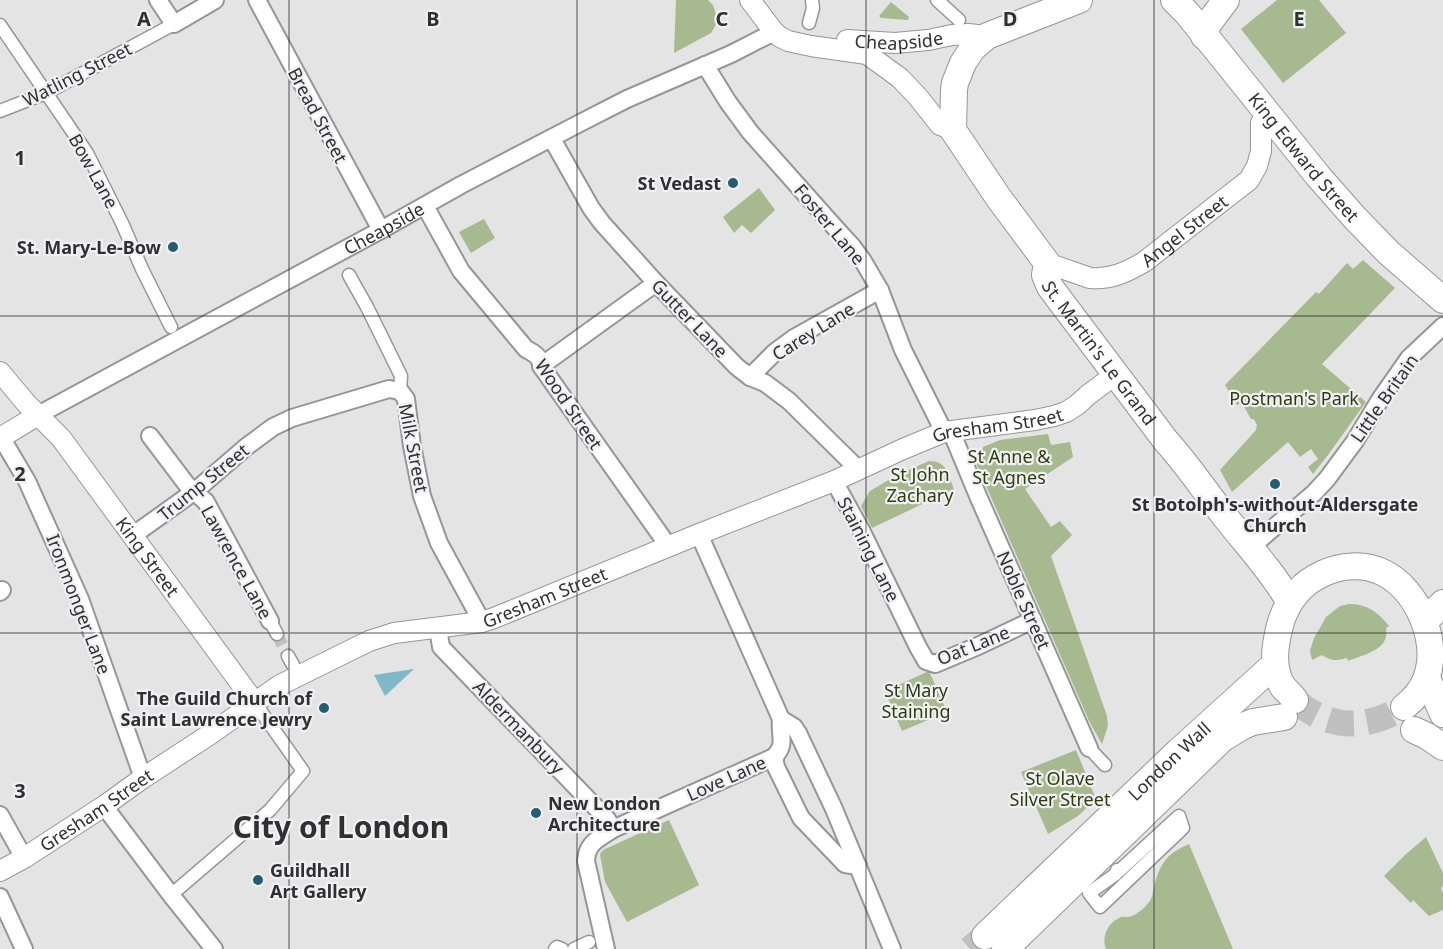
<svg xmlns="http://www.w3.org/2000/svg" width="1443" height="949" viewBox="0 0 1443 949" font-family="'Noto Sans',sans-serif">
<rect width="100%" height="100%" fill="#e4e4e5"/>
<path fill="#a6b98f" d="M676 0H708L713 5 718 21 711 33 674 53Z
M1277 0H1319L1346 33 1283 83 1241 29Z
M891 2 909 17 908 20 881 18 879 16Z
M759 188 775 210 751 233 742 225 734 233 723 217Z
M484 219 495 238 471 253 459 232Z
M1363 260 1395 288 1322 364 1366 402 1328 455 1313 474 1308 467 1318 459 1311 449 1300 457 1288 442 1232 492 1220 470 1256 430 1257 425 1254 419H1251L1242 403 1237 405 1225 385 1316 292 1319 294 1347 263 1353 269Z
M1048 434 1051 445 1070 442 1073 457 1025 489 1051 527 1060 521 1072 535 1051 556 1107 716 1108 726 1102 744 1090 723 976 463 983 447 1000 440Z
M929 461C947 461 948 474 954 489L872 528 861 506 870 491 897 475Z
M1349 604C1367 604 1378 612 1389 626L1386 628C1390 650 1365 654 1348 661L1347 658C1336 661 1331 661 1322 655L1312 660 1310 651 1314 638 1326 617 1340 606Z
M929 671 947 712 902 731 885 691Z
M1076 750 1096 799 1078 816 1048 834 1021 772Z
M669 820 699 885 627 922 605 882 600 855 601 852 605 849Z
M1426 837 1443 873V886L1441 888 1443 893V910L1429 916 1413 900 1411 903 1384 876 1405 855Z
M1189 844 1233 949H1106C1101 937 1108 923 1119 918 1122 916 1124 917 1128 917 1134 916 1139 912 1144 908 1155 896 1151 897 1155 883 1161 862 1168 853 1189 844Z"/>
<path fill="#81b8c7" d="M414 669 385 696 374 675Z"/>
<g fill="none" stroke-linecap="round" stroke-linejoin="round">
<path stroke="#c0c0c1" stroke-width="12" stroke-dasharray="12 6" stroke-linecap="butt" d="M277 634 288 656"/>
<path stroke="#c0c0c1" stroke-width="26" stroke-dasharray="26 13" stroke-linecap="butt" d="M1295 700C1328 730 1367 730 1404 707
M970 949 985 936"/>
<g stroke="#969697" stroke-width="15">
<path id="pedestrian" d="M937 0 959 20
M809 23 813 8 812 0
M0 25 87 153 122 223 142 269 171 327
M0 111 46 93 174 24
M349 275 367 307 401 376 400 391
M270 621 277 634
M288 656 293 665
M1089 748 1105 765
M1179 816 1183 828 1100 907 1089 893 1116 874 1117 870 1119 871Z
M171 895 270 810 303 771 255 703
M555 949 557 947 562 949
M574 949 589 942"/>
</g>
<g stroke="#969697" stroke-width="20">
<g id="minor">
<path d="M158 0 174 24 215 0"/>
<path d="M257 0 381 230"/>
<path d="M705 65 728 102 750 132 839 232 852 246 863 261 880 290 903 350 944 432"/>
<path d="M552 139 591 208 602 223 656 283 737 367 750 377 765 383 789 401 859 470"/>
<path d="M425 206 461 271 526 349C534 353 541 357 541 366L669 547"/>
<path d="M541 366 656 283"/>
<path d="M750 377 775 352 794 338 880 290"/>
<path id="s1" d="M38 415 381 230 461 185 582 122 627 99 731 54 774 32"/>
<path d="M951 431 978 496 1089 748"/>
<path d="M150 436 187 485 206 502 270 621"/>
<path d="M1 437 27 481 80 599 143 778"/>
<path d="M834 481 861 530 918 647 926 661 935 664 978 646 1033 620"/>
<path d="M132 536 195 491 246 447 273 427 292 418 389 389 400 391 406 399 412 446 422 496 439 543 482 622"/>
<path d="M1250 548 1314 493 1327 479 1355 441 1381 398 1409 358 1443 326"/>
<path d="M0 592 2 590"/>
<path d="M438 628 441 647 607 819 613 829"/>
<path d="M781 719 794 727 798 733 834 809 892 949"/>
<path d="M774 757 776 767 801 818 845 864 858 866"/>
<path d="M104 806 171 895 214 949"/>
<path d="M0 815 24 858"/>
<path d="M0 897 24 949"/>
<path d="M606 949 586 861C587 842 599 839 613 829L774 757C787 744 779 736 781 719L699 534"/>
</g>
</g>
<g stroke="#969697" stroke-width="22">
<g id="tertiary">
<path d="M750 0 774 32 780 37 788 41 811 46 867 54 900 78 918 97 940 125 953 130"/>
<path id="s2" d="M847 40 895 43 928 40 952 35 968 34 987 36"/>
<path id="s3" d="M1047 263 1090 278C1110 280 1127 272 1144 262L1249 180 1257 166 1261 151V123L1267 111"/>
<path id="s4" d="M0 372 26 403 61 438 255 703"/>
<path d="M0 438 38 415"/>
<path id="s5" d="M0 871 24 858 104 806 143 778 209 735 280 685 369 641 394 633 482 622 494 618 699 534 834 481 903 449 944 432 1035 420 1054 416 1066 412 1077 405 1088 395 1116 374"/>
</g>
</g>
<g stroke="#969697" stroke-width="28">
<g id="primary">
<path id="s6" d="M1079 0 987 36 972 49 963 63 955 83 954 90 953 130 998 197 1047 263 1045 275 1050 287 1166 441C1188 465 1206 493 1227 519 1248 546 1272 571 1289 601"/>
<path id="s7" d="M1174 0 1187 13 1318 176 1355 218 1389 253 1443 300"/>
<path d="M1204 36 1208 24 1226 0"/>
<path d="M1425 621 1443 603"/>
<path d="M1427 678 1443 714"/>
<path d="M1295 700C1292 696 1287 691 1283 687 1271 668 1275 645 1280 625 1287 601 1300 584 1322 574 1341 565 1364 563 1384 573 1418 590 1440 642 1426 679 1422 690 1413 700 1404 707"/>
<path d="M1414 730 1427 736 1443 747"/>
<path id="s8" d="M985 936 1179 751 1275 664"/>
<path d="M1005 949 1223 738 1243 726 1253 722 1284 717"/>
</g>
</g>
<use href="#pedestrian" stroke="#fff" stroke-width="12"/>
<use href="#minor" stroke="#fff" stroke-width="16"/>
<use href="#tertiary" stroke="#fff" stroke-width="20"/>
<use href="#primary" stroke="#fff" stroke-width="26"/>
</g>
<path fill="none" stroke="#303030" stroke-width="1.5" stroke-opacity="0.55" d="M289 0V949M577 0V949M866 0V949M1154 0V949M0 316H1443M0 633H1443"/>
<g fill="#215e75" stroke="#f1f1f3" stroke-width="2">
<circle cx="733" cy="183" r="6"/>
<circle cx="173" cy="247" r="6"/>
<circle cx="1275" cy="484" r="6"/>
<circle cx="324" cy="708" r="6"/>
<circle cx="536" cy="813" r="6"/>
<circle cx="258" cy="880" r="6"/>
</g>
<g text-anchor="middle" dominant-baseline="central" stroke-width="4.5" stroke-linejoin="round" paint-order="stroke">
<g font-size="18" fill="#303030" stroke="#f1f1f3">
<text stroke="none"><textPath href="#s2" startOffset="52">Cheapside</textPath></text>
<text transform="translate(77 74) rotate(-27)">Watling Street</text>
<text transform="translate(318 115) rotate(62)">Bread Street</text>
<text stroke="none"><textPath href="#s7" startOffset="204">King Edward Street</textPath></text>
<text transform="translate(94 171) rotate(61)">Bow Lane</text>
<text transform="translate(830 224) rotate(50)">Foster Lane</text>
<text stroke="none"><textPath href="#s1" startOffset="393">Cheapside</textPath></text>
<text stroke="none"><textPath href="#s3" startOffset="154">Angel Street</textPath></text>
<text transform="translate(690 318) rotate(46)">Gutter Lane</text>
<text transform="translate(813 331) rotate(-32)">Carey Lane</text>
<text stroke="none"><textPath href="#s6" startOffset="474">St. Martin's Le Grand</textPath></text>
<text transform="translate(1384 398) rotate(-55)">Little Britain</text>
<text transform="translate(569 404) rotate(56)">Wood Street</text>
<text stroke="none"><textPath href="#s5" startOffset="1104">Gresham Street</textPath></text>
<text transform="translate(414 448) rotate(79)">Milk Street</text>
<text transform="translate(203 482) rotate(-39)">Trump Street</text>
<text transform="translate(869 549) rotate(63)">Staining Lane</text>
<text stroke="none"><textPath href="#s4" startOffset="237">King Street</textPath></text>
<text transform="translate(237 562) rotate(61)">Lawrence Lane</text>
<text stroke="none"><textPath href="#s5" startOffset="618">Gresham Street</textPath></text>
<text transform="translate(1024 600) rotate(66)">Noble Street</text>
<text transform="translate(79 604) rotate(69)">Ironmonger Lane</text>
<text transform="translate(973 645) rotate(-22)">Oat Lane</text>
<text transform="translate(519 727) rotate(46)">Aldermanbury</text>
<text stroke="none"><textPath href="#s8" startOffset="254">London Wall</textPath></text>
<text transform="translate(726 778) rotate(-24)">Love Lane</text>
<text stroke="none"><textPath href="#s5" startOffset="114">Gresham Street</textPath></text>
</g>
<g font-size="18" font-weight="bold" fill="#303030" stroke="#f1f1f3" text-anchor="end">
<text x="721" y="183">St Vedast</text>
<text x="161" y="247">St. Mary-Le-Bow</text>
<text x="1275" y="504" text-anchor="middle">St Botolph's-without-Aldersgate<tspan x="1275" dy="21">Church</tspan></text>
<text x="312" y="698">The Guild Church of<tspan x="312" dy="21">Saint Lawrence Jewry</tspan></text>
<text x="548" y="803" text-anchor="start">New London<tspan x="548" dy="21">Architecture</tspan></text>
<text x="270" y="870" text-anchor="start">Guildhall<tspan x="270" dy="21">Art Gallery</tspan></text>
</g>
<g font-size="18" fill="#2b3d0f" stroke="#f1f1f3">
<text x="1294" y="398">Postman's Park</text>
<text x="1009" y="456">St Anne &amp;<tspan x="1009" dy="21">St Agnes</tspan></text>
<text x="920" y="474">St John<tspan x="920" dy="21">Zachary</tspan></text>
<text x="916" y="690">St Mary<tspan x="916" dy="21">Staining</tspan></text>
<text x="1060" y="778">St Olave<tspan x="1060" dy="21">Silver Street</tspan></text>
</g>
<g font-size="30" font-weight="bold" fill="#303030" stroke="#f1f1f3">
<text x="341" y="826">City of London</text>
</g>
</g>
<g font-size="20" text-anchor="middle" font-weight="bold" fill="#303030" stroke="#f1f1f3" stroke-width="4.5" stroke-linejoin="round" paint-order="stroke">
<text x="144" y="26">A</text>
<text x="433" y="26">B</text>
<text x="722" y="26">C</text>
<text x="1010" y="26">D</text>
<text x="1299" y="26">E</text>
<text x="20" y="165">1</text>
<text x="20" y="481">2</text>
<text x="20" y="798">3</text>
</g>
</svg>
